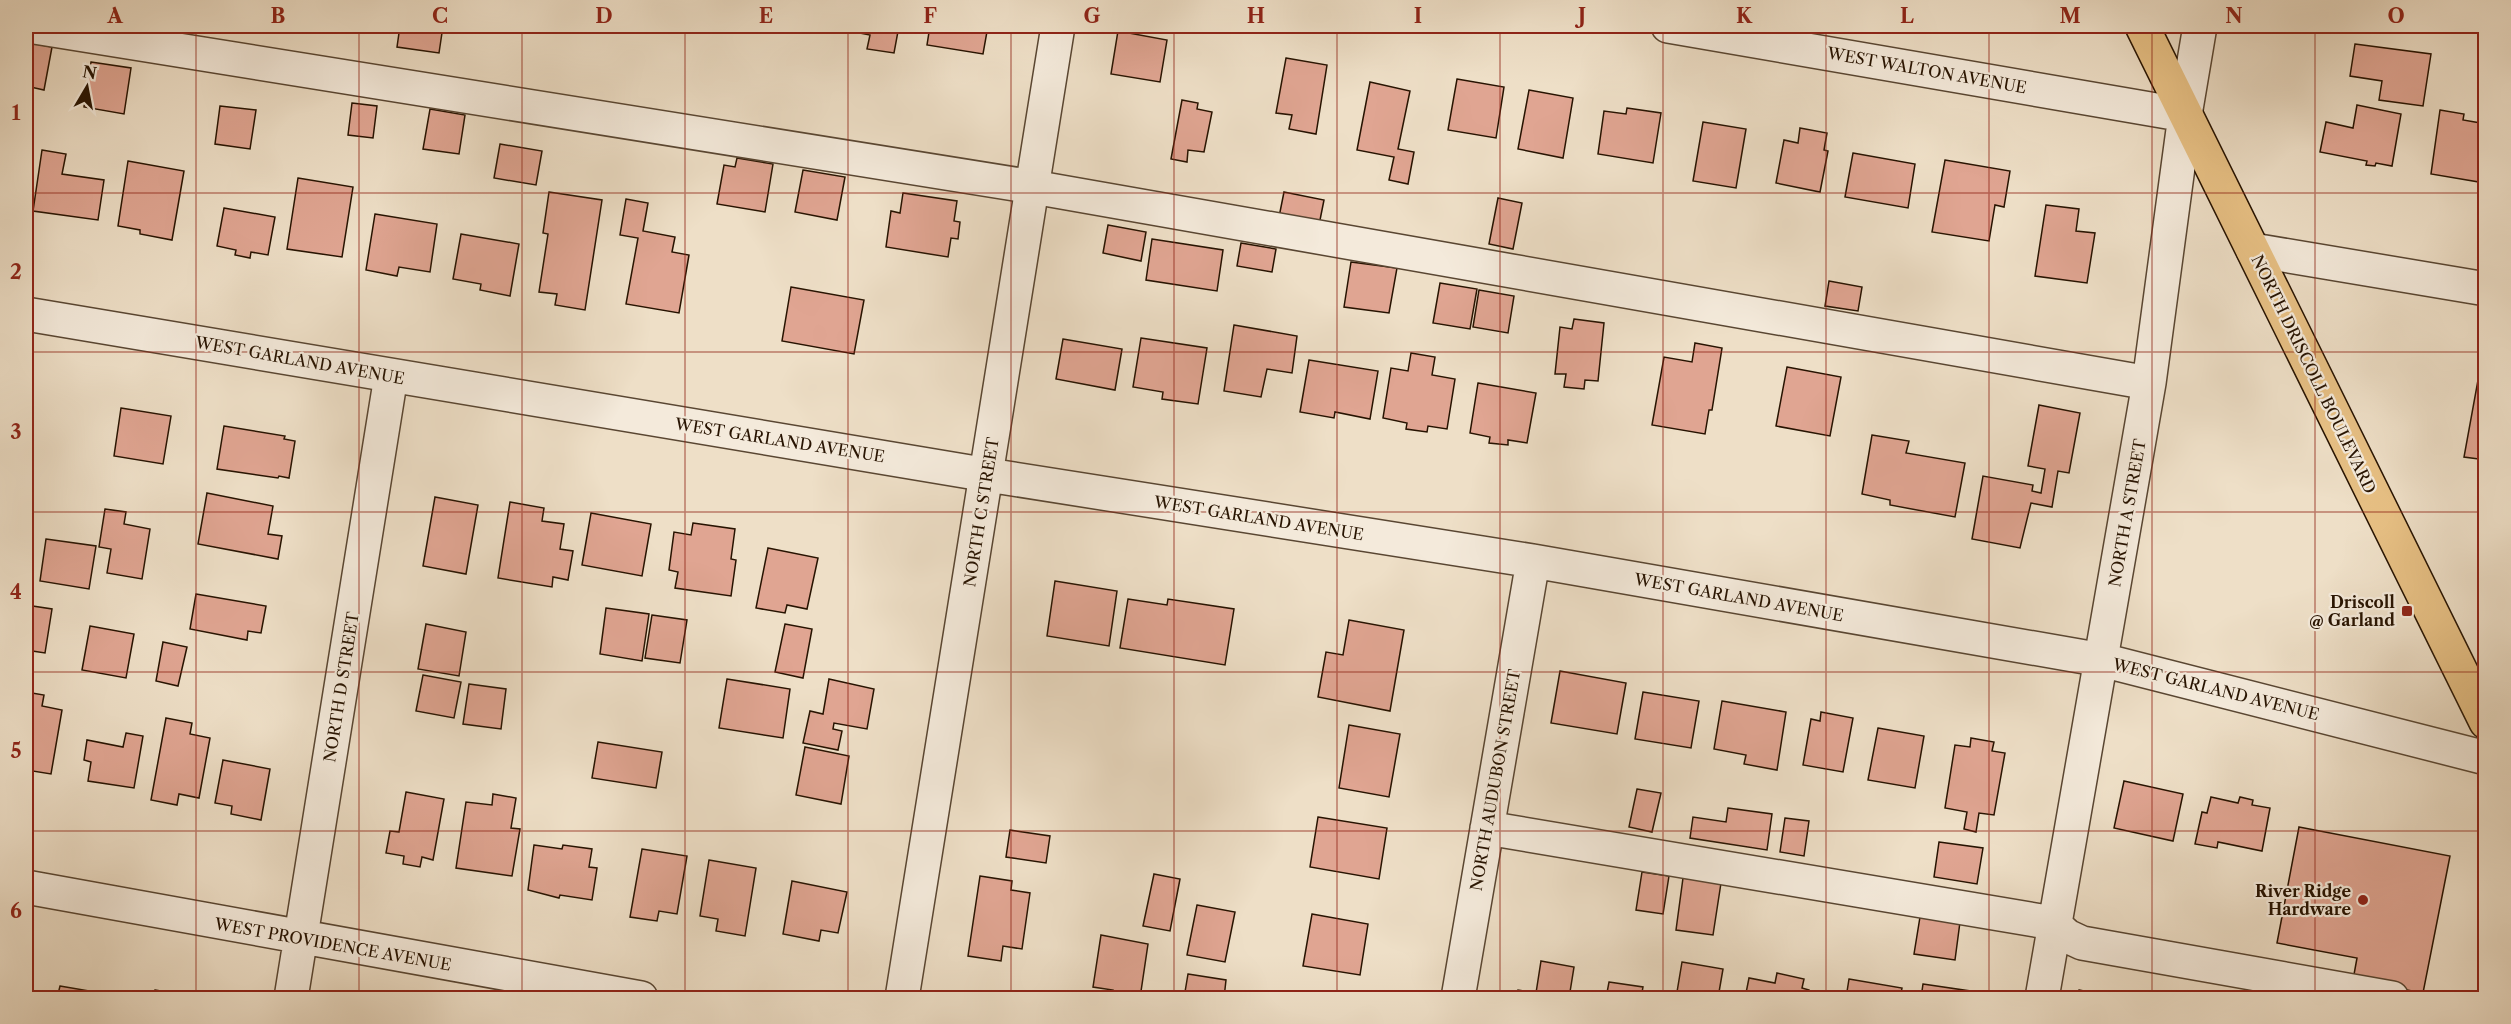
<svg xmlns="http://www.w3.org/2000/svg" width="2511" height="1024" viewBox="0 0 2511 1024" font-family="'Libre Caslon Text',serif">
<rect width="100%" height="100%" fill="#eedfc7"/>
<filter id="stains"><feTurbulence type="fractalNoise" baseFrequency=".00333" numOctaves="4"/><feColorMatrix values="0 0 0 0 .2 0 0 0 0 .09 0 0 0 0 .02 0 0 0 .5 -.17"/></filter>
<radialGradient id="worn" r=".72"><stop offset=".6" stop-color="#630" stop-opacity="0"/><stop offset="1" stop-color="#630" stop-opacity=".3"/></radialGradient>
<path fill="#e0a592" stroke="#271301" stroke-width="1.5" d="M400 26H443L439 53 397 47Z
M840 26H899L894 53 867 49 870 35 839 29Z
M930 26H988L983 54 927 45Z
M1118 31 1167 40 1160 82 1111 74Z
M26 42 52 47 44 90 26 86Z
M2355 44 2431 54 2423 106 2379 100 2382 81 2350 76Z
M1286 58 1327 65 1316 134 1289 129 1292 115 1276 113Z
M91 62 131 68 124 114 84 107Z
M1457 79 1504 87 1496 138 1448 130Z
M1370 82 1410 91 1398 149 1414 152 1408 184 1389 180 1394 157 1357 150Z
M1529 90 1573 98 1563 158 1518 149Z
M1182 100 1198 103 1197 109 1212 112 1204 152 1188 150 1187 162 1171 159Z
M352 103 377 106 373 138 348 135Z
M2357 105 2401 114 2392 166 2376 163 2375 166 2366 165 2367 161 2320 152 2326 122 2353 128Z
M220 106 256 110 250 149 215 144Z
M1627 108 1661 113 1653 163 1598 154 1604 111 1626 114Z
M430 109 465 115 459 154 423 149Z
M2440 110 2464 114 2463 120 2486 124 2485 183 2431 174Z
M1703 122 1746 129 1736 188 1693 181Z
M1800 128 1827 133 1824 150 1828 151 1820 192 1776 183 1784 140 1798 143Z
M500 144 542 151 536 185 494 178Z
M42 150 66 154 62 174 104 180 98 220 33 211Z
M1853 153 1915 164 1908 208 1845 197Z
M737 158 773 164 765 212 717 204 724 165 735 167Z
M1945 160 2010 171 2004 207 1995 205 1989 241 1932 232Z
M128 161 184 171 172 240 140 234V230L118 226Z
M803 170 845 177 837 220 795 212Z
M298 178 353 187 342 257 287 249Z
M549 192 602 200 585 310 555 305 557 294 539 292 548 234 543 233Z
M1284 192 1324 200 1319 225 1279 217Z
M903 193 957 201 954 221 960 222 958 239 951 238 948 257 886 247 891 211 900 213Z
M1498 198 1522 203 1513 249 1489 244Z
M626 199 648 203 643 231 675 237 672 252 689 255 679 313 626 304 638 238 620 235Z
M2046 205 2079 209 2076 231 2095 233 2087 283 2035 276Z
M224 208 275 217 268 255 251 252 250 258 235 255 236 250 217 246Z
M375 214 437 224 430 272 399 267 397 276 366 270Z
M1108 225 1146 232 1141 261 1103 253Z
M461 234 519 244 510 296 480 290 481 284 453 279Z
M1152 239 1223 250 1217 291 1146 280Z
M1241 243 1276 249 1272 272 1237 266Z
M1351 262 1397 268 1389 313 1344 307Z
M1829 281 1862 287 1858 311 1825 306Z
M1440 283 1477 289 1470 329 1433 323Z
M791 287 864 300 854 354 782 341Z
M1479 290 1514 296 1508 333 1473 327Z
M1574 319 1604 323 1598 381 1585 380 1584 389 1564 387 1566 374H1555L1560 327 1572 329Z
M1234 325 1297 336 1292 373 1267 369 1261 397 1224 391Z
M1141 338 1207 348 1198 404 1162 399 1163 392 1133 387Z
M1063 339 1122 349 1115 390 1056 379Z
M1695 343 1722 348 1712 410H1709L1705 434 1652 425 1664 357 1692 362Z
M1411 353 1435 357 1432 375 1455 379 1447 429 1428 426 1427 432 1406 429 1407 423 1383 418 1391 368 1408 371Z
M1309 360 1378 371 1370 419 1335 412 1334 418 1300 412Z
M1787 367 1841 377 1830 436 1776 426Z
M2480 369 2486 370V460L2464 457Z
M1478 383 1536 393 1527 443 1508 440V445L1489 443 1490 437 1470 433Z
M2039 405 2080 413 2069 473 2058 471 2052 507 2031 503 2020 548 1972 539 1983 476 2033 485 2032 491 2041 493 2045 469 2028 466Z
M121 408 171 416 163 464 114 456Z
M224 426 285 436 284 439 295 441 289 478 279 476 278 478 217 469Z
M1872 435 1909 441 1906 453 1965 463 1955 517 1890 505V500L1862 494Z
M207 493 273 506 268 534 282 536 278 559 198 544Z
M435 497 478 505 466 574 423 566Z
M510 502 544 508 542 521 564 524 560 549 573 551 568 580 553 577 552 587 498 578Z
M105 509 126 512 124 524 150 529 142 579 107 573 111 549 99 547Z
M591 513 651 524 642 576 582 565Z
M693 523 735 529 731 559 736 560 731 596 675 588 678 572 669 570 674 532 691 535Z
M46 539 96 546 89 589 40 581Z
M768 548 818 558 807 609 787 605 785 613 756 608Z
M1055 581 1117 591 1109 646 1047 636Z
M196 594 266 606 261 633 248 631 247 640 190 629Z
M1128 599 1167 605 1168 599 1234 609 1225 665 1120 648Z
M26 605 52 609 45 653 26 650Z
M606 608 649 614 642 661 600 654Z
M652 615 687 620 680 663 645 658Z
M1349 620 1404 630 1390 711 1318 697 1326 652 1343 655Z
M426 624 466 632 459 676 418 669Z
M785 624 812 629 803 678 775 672Z
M90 626 134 634 126 678 82 670Z
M163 642 187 647 178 686 156 681Z
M1560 671 1626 683 1617 734 1551 723Z
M423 675 461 682 454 718 416 711Z
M727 679 790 689 783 738 719 728Z
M829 679 874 689 867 729 834 723 833 729 842 731 838 750 803 743 810 711 823 714Z
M469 684 506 689 501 729 463 724Z
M26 692 44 695 42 706 62 710 51 774 33 771 30 785 26 784Z
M1643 692 1699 701 1691 748 1635 739Z
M1722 701 1786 712 1777 770 1744 764 1746 755 1714 749Z
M1821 712 1853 718 1843 772 1803 765 1811 719 1820 721Z
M166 718 192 723 190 734 210 738 199 798 179 794 177 805 151 800Z
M1349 725 1400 734 1389 797 1339 788Z
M1878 728 1924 736 1915 788 1868 780Z
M126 733 143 736 134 788 88 781 91 762 84 760 87 740 123 747Z
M1971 738 1994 742 1992 751 2005 753 1994 815 1979 813 1976 832 1964 829 1967 812 1945 808 1955 745 1970 747Z
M598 742 662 752 656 788 592 778Z
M805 747 849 756 841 804 796 795Z
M223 760 270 769 261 820 231 814 232 806 215 803Z
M2124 781 2183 794 2173 841 2114 828Z
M1637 789 1661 793 1652 832 1629 827Z
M406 792 444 799 433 860 422 857 420 867 403 864 404 856 386 853 390 831 399 832Z
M493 794 516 798 511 828 520 829 512 876 456 868 466 802 492 805Z
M2211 797 2238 803 2240 797 2253 800 2252 805 2270 808 2262 851 2218 842 2217 848 2195 844 2202 812 2207 813Z
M1728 808 1772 814 1767 850 1690 838 1693 817 1726 822Z
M1318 817 1387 828 1379 879 1310 867Z
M1785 818 1809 821 1804 856 1780 852Z
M2299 827 2450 856 2423 993 2353 980 2357 958 2277 943Z
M1010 830 1050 836 1046 863 1006 857Z
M1939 842 1983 848 1977 884 1934 877Z
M534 845 562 849 563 845 592 849 589 867 597 868 592 900 560 895 559 898 528 890Z
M642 849 687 856 677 914 659 911 657 921 630 917Z
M709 860 756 868 745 936 716 931 718 919 700 916Z
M1642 872 1669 876 1663 914 1636 910Z
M1154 874 1180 879 1170 931 1143 926Z
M980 876 1012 881 1011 890 1030 893 1022 949 1003 946 1001 961 968 956Z
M1683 878 1721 883 1713 935 1676 930Z
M792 881 847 892 838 933 821 930 819 941 783 934Z
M1197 905 1235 912 1225 962 1187 955Z
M1312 914 1368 924 1360 975 1303 966Z
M1920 917 1960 922 1955 960 1914 954Z
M1101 935 1148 944 1140 998H1111L1113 990 1093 987Z
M1541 961 1574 967 1569 998H1517L1518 990 1536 993Z
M1682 962 1723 969 1718 998H1676Z
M1777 973 1804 979 1802 988 1809 990 1807 998H1745L1749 978 1775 983Z
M1188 974 1226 980 1224 998H1184Z
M1849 979 1902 988 1900 998H1846Z
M1609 982 1643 987 1641 998H1606Z
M1923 984 1977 992 1976 998H1921Z
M60 986 113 995 112 998H57Z
M155 990 202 998H154Z
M2079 990 2100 994V998H2077Z"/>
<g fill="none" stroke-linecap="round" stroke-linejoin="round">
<g stroke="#594632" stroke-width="36">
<path id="minor" d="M28 26 1033 187 2149 383
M1668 26 2185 115
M2253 250 2486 289
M26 314 988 475 1533 561 2102 660 2486 758
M1487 828 2053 923 2067 936 2082 943 2392 998
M26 887 641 998
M291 998 391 376
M902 998 1058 26
M1458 998 1533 561
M2042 998 2149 383 2185 115 2200 26"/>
</g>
<g stroke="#271301" stroke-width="36">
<path id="major" d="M2142 26 2486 722"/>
</g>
<use href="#minor" stroke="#f4eadb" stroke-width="33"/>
<use href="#major" stroke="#e7c084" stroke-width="33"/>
</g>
<path fill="none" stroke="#8f2418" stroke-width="1.5" stroke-opacity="0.55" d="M196 26V998M359 26V998M522 26V998M685 26V998M848 26V998M1011 26V998M1174 26V998M1337 26V998M1500 26V998M1663 26V998M1826 26V998M1989 26V998M2152 26V998M2315 26V998M26 193H2486M26 352H2486M26 512H2486M26 672H2486M26 831H2486"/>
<g fill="#8f2418" stroke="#f4eadb" stroke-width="2">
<rect x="2401" y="605" width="12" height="12" rx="3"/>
<circle cx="2363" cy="900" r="6"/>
</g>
<g text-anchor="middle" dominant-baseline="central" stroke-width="4.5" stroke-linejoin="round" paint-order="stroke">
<g font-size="16" fill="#271301" stroke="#f4eadb">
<text transform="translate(1927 70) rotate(10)">WEST WALTON AVENUE</text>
<text transform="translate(300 360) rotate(10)">WEST GARLAND AVENUE</text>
<text transform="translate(2314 374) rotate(64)">NORTH DRISCOLL BOULEVARD</text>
<text transform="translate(780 440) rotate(9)">WEST GARLAND AVENUE</text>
<text transform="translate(981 512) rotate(-81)">NORTH C STREET</text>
<text transform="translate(2127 513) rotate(-80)">NORTH A STREET</text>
<text transform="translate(1259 518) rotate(9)">WEST GARLAND AVENUE</text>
<text transform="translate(1739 597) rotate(10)">WEST GARLAND AVENUE</text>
<text transform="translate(341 687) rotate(-81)">NORTH D STREET</text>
<text transform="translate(2216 689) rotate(14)">WEST GARLAND AVENUE</text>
<text transform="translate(1495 780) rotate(-80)">NORTH AUDUBON STREET</text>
<text transform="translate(333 944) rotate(10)">WEST PROVIDENCE AVENUE</text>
</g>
<g font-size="16" font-weight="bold" fill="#271301" stroke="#f4eadb" text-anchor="end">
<text x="2395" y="602">Driscoll<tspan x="2395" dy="18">@ Garland</tspan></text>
<text x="2351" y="891">River Ridge<tspan x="2351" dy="18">Hardware</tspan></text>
</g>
</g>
<rect width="2511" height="1024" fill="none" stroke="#eedfc7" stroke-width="66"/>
<g transform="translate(87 87) rotate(10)" stroke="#f4eadb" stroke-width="4.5" paint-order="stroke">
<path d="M0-4.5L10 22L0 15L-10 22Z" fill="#271301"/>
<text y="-9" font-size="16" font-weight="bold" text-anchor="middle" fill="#271301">N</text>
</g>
<rect x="33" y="33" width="2445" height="958" fill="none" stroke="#8f2418" stroke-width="2"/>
<g font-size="20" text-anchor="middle" font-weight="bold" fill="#8f2418">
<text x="115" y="23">A</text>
<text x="278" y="23">B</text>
<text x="440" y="23">C</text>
<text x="604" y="23">D</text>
<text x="766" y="23">E</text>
<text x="930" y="23">F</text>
<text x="1092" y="23">G</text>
<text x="1256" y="23">H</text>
<text x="1418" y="23">I</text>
<text x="1582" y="23">J</text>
<text x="1744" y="23">K</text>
<text x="1907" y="23">L</text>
<text x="2070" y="23">M</text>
<text x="2234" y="23">N</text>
<text x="2396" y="23">O</text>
<text x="16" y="120">1</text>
<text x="16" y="279">2</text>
<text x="16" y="439">3</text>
<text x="16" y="599">4</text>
<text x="16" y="758">5</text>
<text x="16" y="918">6</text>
</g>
<rect width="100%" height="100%" filter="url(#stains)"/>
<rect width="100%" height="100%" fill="url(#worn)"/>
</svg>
